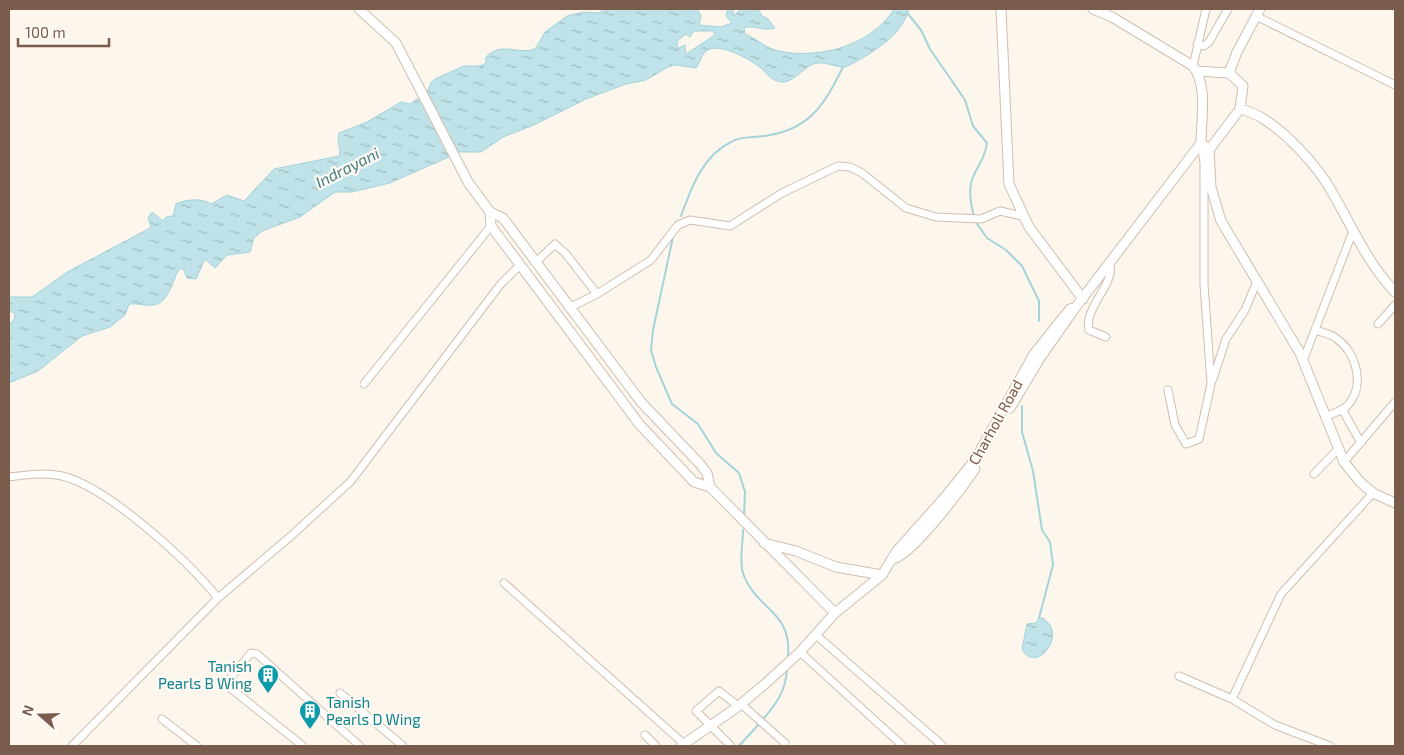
<svg xmlns="http://www.w3.org/2000/svg" width="1404" height="755" viewBox="0 0 1404 755" font-family="'Exo 2',sans-serif">
<defs>
<pattern id="water-ripples" width="26" height="14" patternUnits="userSpaceOnUse" patternTransform="scale(1.25)"><rect width="26" height="14" fill="#bfe3e8"/><path d="M2 4q2-2 4 0t4 0M15 11q2-2 4 0t4 0" fill="none" stroke="#a0bbbe"/></pattern>
</defs>
<rect width="100%" height="100%" fill="#fdf6ec"/>
<path fill="url(#water-ripples)" stroke="#a5d3da" fill-rule="evenodd" d="M604 9H697L701 16 699 25 721 27 732 23 726 16 728 9H733V16L741 9H759L761 15 768 19 775 28C764 32 753 24 744 28L745 34C755 38 765 47 775 50 815 61 872 46 894 9H909C902 36 871 54 846 67 835 68 825 60 813 64 803 68 794 82 783 82 773 82 768 75 762 69 752 60 718 41 706 51 701 55 700 63 696 68L675 65 668 67 646 80 626 84 586 99 534 125 503 137 481 152H460L390 183 352 192H335L300 217 262 231 254 238 250 252 227 255 215 268 205 259 196 279 187 278 184 270 180 268C172 279 170 303 153 305 145 306 137 303 129 304L125 315 110 327 82 336 38 371 9 383V324L14 320 15 313 9 311V297H32L69 271 150 228 151 226 148 218 152 212 163 221 166 217 173 216 176 204C185 199 203 198 211 204L227 195 244 201 274 169 339 156C342 149 336 142 339 133L367 122 401 102 410 104 427 92 431 83 435 79 464 66H480L486 63V57C502 41 517 55 535 49L545 32 567 16 583 12 599 13ZM694 31H713L715 35 686 54 685 45 679 48 677 46 678 40 686 34 690 37Z
M1039 618H1043C1046 621 1050 624 1051 627 1059 644 1034 672 1022 649L1027 624 1036 623Z"/>
<g fill="none" stroke-linecap="round" stroke-linejoin="round">
<path stroke="#a5d3da" stroke-width="2" d="M908 14 921 30 930 49 965 100 973 126 987 143C985 160 977 165 972 180 968 191 971 205 974 216
M681 216C691 189 702 156 731 142 741 136 753 138 764 136 810 130 824 105 843 67
M975 221 987 238 1006 250 1022 266 1039 301V321
M673 237 653 330 651 350 656 367 672 404 698 424 716 453 739 473 745 492 744 516
M1022 406V432L1033 471 1042 530 1050 542 1053 565 1039 618
M743 530C743 543 739 561 743 573 756 611 792 609 788 657
M764 718C778 702 785 691 787 670
M739 746 758 725"/>
<g stroke="#d1beb0" stroke-width="9">
<path id="minor" d="M1256 16 1395 85
M1197 44 1204 46 1209 42 1228 9
M1193 66 1206 9
M535 263 555 244 566 254 597 294
M569 308 597 294 651 260 678 225 690 220 730 226 782 193 838 166 850 167 862 173 906 208 936 217 981 219 1000 211 1022 216
M1378 324 1395 305
M1316 330C1323 333 1332 334 1337 339 1357 353 1366 388 1346 407 1340 411 1332 414 1325 417
M1106 337 1089 330C1083 308 1118 281 1109 263
M1303 361 1353 231
M1213 379 1226 339 1245 310 1257 281
M364 384 491 226
M1168 390 1175 425 1186 444 1199 439 1211 384 1204 284V163L1201 143
M1342 409 1361 443
M1344 462 1395 402
M1314 474 1338 449
M9 477C26 475 45 472 62 476 108 487 188 561 218 598L72 746
M504 583 684 744
M218 598 291 536 351 481 500 285 520 265
M816 635 943 746
M800 652 903 746
M1179 676 1232 699 1275 725 1330 746
M340 693 403 746
M1232 699 1281 594 1373 493
M741 704 785 743
M162 719 197 746
M645 735 656 746
M303 746 229 687 228 681 251 653 257 654 360 746
M731 746 696 711 719 691 738 706"/>
</g>
<g stroke="#d1beb0" stroke-width="11">
<path id="tertiary" d="M359 9 396 43 468 182 490 212 503 218 641 402 700 464 707 473 710 487 835 613
M1001 9 1009 184 1029 227 1083 299
M1093 9 1112 17 1193 66C1208 86 1201 120 1201 143
M1196 71 1229 73 1237 52 1260 9
M1240 109C1258 113 1272 124 1286 136 1301 150 1315 165 1326 182 1349 219 1365 261 1395 292
M1201 143 1209 150 1211 187 1221 221 1300 353 1344 462 1360 482 1373 493 1395 503
M1209 150 1240 109 1243 86 1229 73
M490 212 491 226 640 425 694 482 710 487
M1010 408 1040 358 1075 308 1201 143
M764 543 796 551 836 567 882 575
M893 559C912 555 962 488 975 469
M681 746 736 708 765 684 800 652 835 613 882 575 896 552 945 497 975 460 1034 354 1070 309 1075 308"/>
</g>
<use href="#minor" stroke="#fff" stroke-width="7"/>
<use href="#tertiary" stroke="#fff" stroke-width="9"/>
</g>
<defs>
<g id="building-pin" transform="scale(1.125)"><path d="M0 17L-7.5 6A9.5 9.5 0 1 1 7.5 6Z" fill="#0f9aa8" stroke="#fffaf3"/><path d="M-4-6H4V6H1V3H-1V6H-4ZM-2.5-4.3h1.7v1.8h-1.7ZM.8-4.3h1.7v1.8H.8ZM-2.5-1h1.7V.8h-1.7ZM.8-1h1.7V.8H.8Z" fill="#fff"/></g>
</defs>
<g fill-rule="evenodd">
<use href="#building-pin" x="268" y="675"/>
<use href="#building-pin" x="310" y="711"/>
</g>
<g text-anchor="middle" dominant-baseline="central" stroke-width="4.5" stroke-linejoin="round" paint-order="stroke">
<g font-size="15" fill="#7a5c4d" stroke="#fffaf3">
<text transform="translate(995 422) rotate(-61)">Charholi Road</text>
</g>
<g font-size="15" fill="#0d838f" stroke="#fffaf3" text-anchor="end">
<text x="252" y="666">Tanish<tspan x="252" dy="17">Pearls B Wing</tspan></text>
<text x="326" y="702" text-anchor="start">Tanish<tspan x="326" dy="17">Pearls D Wing</tspan></text>
</g>
<g font-size="16" font-style="italic" fill="#437c86" stroke="#fffaf3">
<text transform="translate(347 167) rotate(-27)">Indrayani</text>
</g>
</g>
<rect width="1404" height="755" fill="none" stroke="#7a5c4d" stroke-width="20"/>
<g transform="translate(40 715) rotate(290)" stroke="#fffaf3" stroke-width="4" paint-order="stroke">
<path d="M0-4L9 19L0 12L-9 19Z" fill="#7a5c4d"/>
<text y="-8" font-size="14" font-weight="bold" text-anchor="middle" fill="#7a5c4d">N</text>
</g>
<path d="M18 38v8h91v-8" fill="none" stroke="#7a5c4d" stroke-width="2.5"/>
<text x="25" y="38" font-size="15" fill="#7a5c4d" stroke="#fffaf3" stroke-width="4" paint-order="stroke">100 m</text>
</svg>
